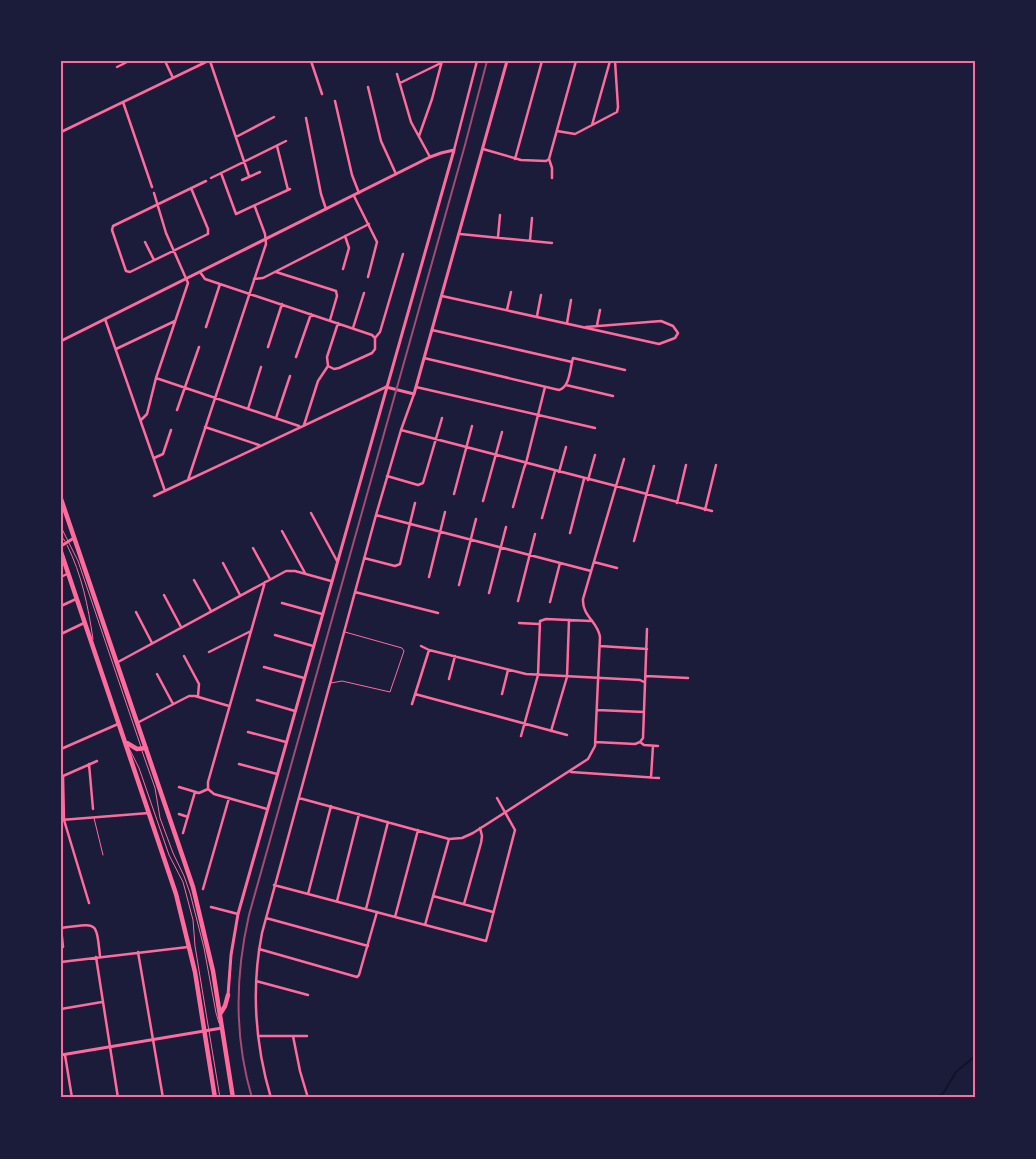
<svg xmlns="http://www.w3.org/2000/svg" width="1036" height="1159" viewBox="0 0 1036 1159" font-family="Karla,sans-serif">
<rect width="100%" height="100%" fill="#1b1b3a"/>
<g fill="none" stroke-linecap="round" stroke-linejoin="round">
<path stroke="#12122b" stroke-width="2" d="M937 1098 944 1092 956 1072 975 1056"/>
<path stroke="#ff6b9d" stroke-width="1" d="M61 527 78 561 141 747
M61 536 65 541
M67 545C82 575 88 606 93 639
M331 683 342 681 390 692 404 651 402 648 345 632
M129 748 139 768 169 855 183 882 193 920 195 946 220 1098
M142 751 155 788 160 818 173 853 184 876 190 893 204 948 216 1013 219 1023
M94 818 103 855"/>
<path stroke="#ff6b9d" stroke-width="2.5" d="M165 61 173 78
M210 61 249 176
M311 61 322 94
M117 67 129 61
M397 74 411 122 430 157
M400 83 441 63
M368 87 381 141 396 174
M335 101 352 175 359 193
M123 102 152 187
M306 118 321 194 326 209
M592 125 610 61
M557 131 575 134 617 112 618 107 615 61
M61 132 208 61
M419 136 432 99 442 61
M236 137 274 117
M277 146 288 190
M483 149 521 160 546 161 549 159
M454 150 477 61
M515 159 542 61
M221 173 236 214 290 189
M211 178 286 141
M552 178V168L549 159 576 61
M242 180 260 172
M191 188 208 229V234L130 272 126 271 112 230 113 226 206 181
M354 196 377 242 368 277
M460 234 552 243
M498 237 500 215
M530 240 532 218
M145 242 154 260
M343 269 349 248 345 236
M200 272 205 279 372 335 375 338
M276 272 336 291 337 296 330 320
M254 279 263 278 369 224
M442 296 659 344 675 338 678 333 673 326 661 321 586 327
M507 310 511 292
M537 316 541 295
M105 319 165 491
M567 323 571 300
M597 325 600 310
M206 327 220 284
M353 328 364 293
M432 330 572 362
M375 338 380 332 403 254
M268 347 282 304
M116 349 175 321
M296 357 311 314
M424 358 559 390C570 387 570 368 573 358L625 370
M328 366 334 369 339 368 372 353 375 349V338
M328 366 327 357 338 323
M156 378 299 426
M566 385 613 396
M416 387 595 428
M248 409 261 367
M177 410 199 347
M276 418 290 376
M141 420 147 414 156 378 188 283 166 233 154 193
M304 425 318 381 328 366
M205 427 259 445
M401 430 712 511
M154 458 163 454 171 430
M559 472 566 447
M387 476 418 485 423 483 442 418
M188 480 266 244 265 234 255 207
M588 480 595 455
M454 494 472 426
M154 496 386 387
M483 501 502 432
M677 503 686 465
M513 507 524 468 526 463 545 387
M705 510 716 465
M311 513 337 561
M376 515 591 571
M542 518 555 471
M282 531 305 573
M570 533 584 479
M634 541 654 466
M253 548 270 579
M364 558 395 566 400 564 415 503
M594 562 617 568
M223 563 240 595
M61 577 67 574
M429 577 445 512
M194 580 211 611
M459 585 476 519
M355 592 438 613
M489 593 506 527
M164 595 181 627
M518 601 535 534
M550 602 560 563
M282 603 322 614
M61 606 76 599
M136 612 152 643
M519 623 539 624
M61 634 84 623
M275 635 313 646
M421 646 429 650 526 674 640 680 644 682
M600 646 647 649
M209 652 251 631
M184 656 199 684 198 696
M118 662 286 571H295L331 581
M264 667 304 678
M157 674 173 704
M646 676 688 678
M449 679 455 656
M415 694 567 735
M502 694 508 670
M257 700 295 711
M412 704 429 650
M597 710 644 712
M137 723 189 696H195L229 706
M551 731 567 677 569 620
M248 732 286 742
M521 736 538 675 540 621 546 619 591 621
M595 742 635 744 640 742
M640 742 643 738 647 629
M640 742 644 745 658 746
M61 749 118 724
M89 764 93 809
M239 764 277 774
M571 772 659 778
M651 777 653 746
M179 787 199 793 208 789
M208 789V782L265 582
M208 789 214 794 267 809
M299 798 449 839 462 838 473 833 588 759 595 746 600 637C598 622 582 616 583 599L624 459
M179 814 188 817
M61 820 149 813
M183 833 195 792
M274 885 486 941 515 830 497 798
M203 889 229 798
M308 894 331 806
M433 896 493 912
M337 901 359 814
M89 903 64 820 63 776 97 761
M464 904 481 843 482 836 480 828
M211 907 238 914
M366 909 388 822
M395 917 418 830
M266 918 368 946
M425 925 449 839
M61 928C97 924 96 919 100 956
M61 928 63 947
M259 949 357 977 359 975 377 912
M138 952 163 1098
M96 957 118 1098
M61 962 188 947
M256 981 308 995
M61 1009 102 1002
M259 1036H307
M293 1036 300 1071 308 1098
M65 1055 72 1098
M271 1098C255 1044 251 989 262 933L376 515 401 430 414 394"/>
<path stroke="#ff6b9d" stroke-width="3" d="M61 341 430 157 441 153 454 150 238 914 231 955 228 995
M386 387 414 394 507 61
M61 546 74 538
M61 1055 222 1028"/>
<path stroke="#ff6b9d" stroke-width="4.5" d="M61 499 193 887 213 971 233 1098
M61 552 176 894 195 972 215 1098
M127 743 137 749 146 748
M220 1014 225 1006 228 995"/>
<path stroke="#a44b75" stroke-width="2" d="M252 1098C234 1037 235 976 249 915L465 145 487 61"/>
</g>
<rect width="1036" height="1159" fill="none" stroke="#1b1b3a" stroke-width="125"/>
<rect x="62" y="62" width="912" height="1034" fill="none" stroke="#ff6b9d" stroke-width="2"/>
</svg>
